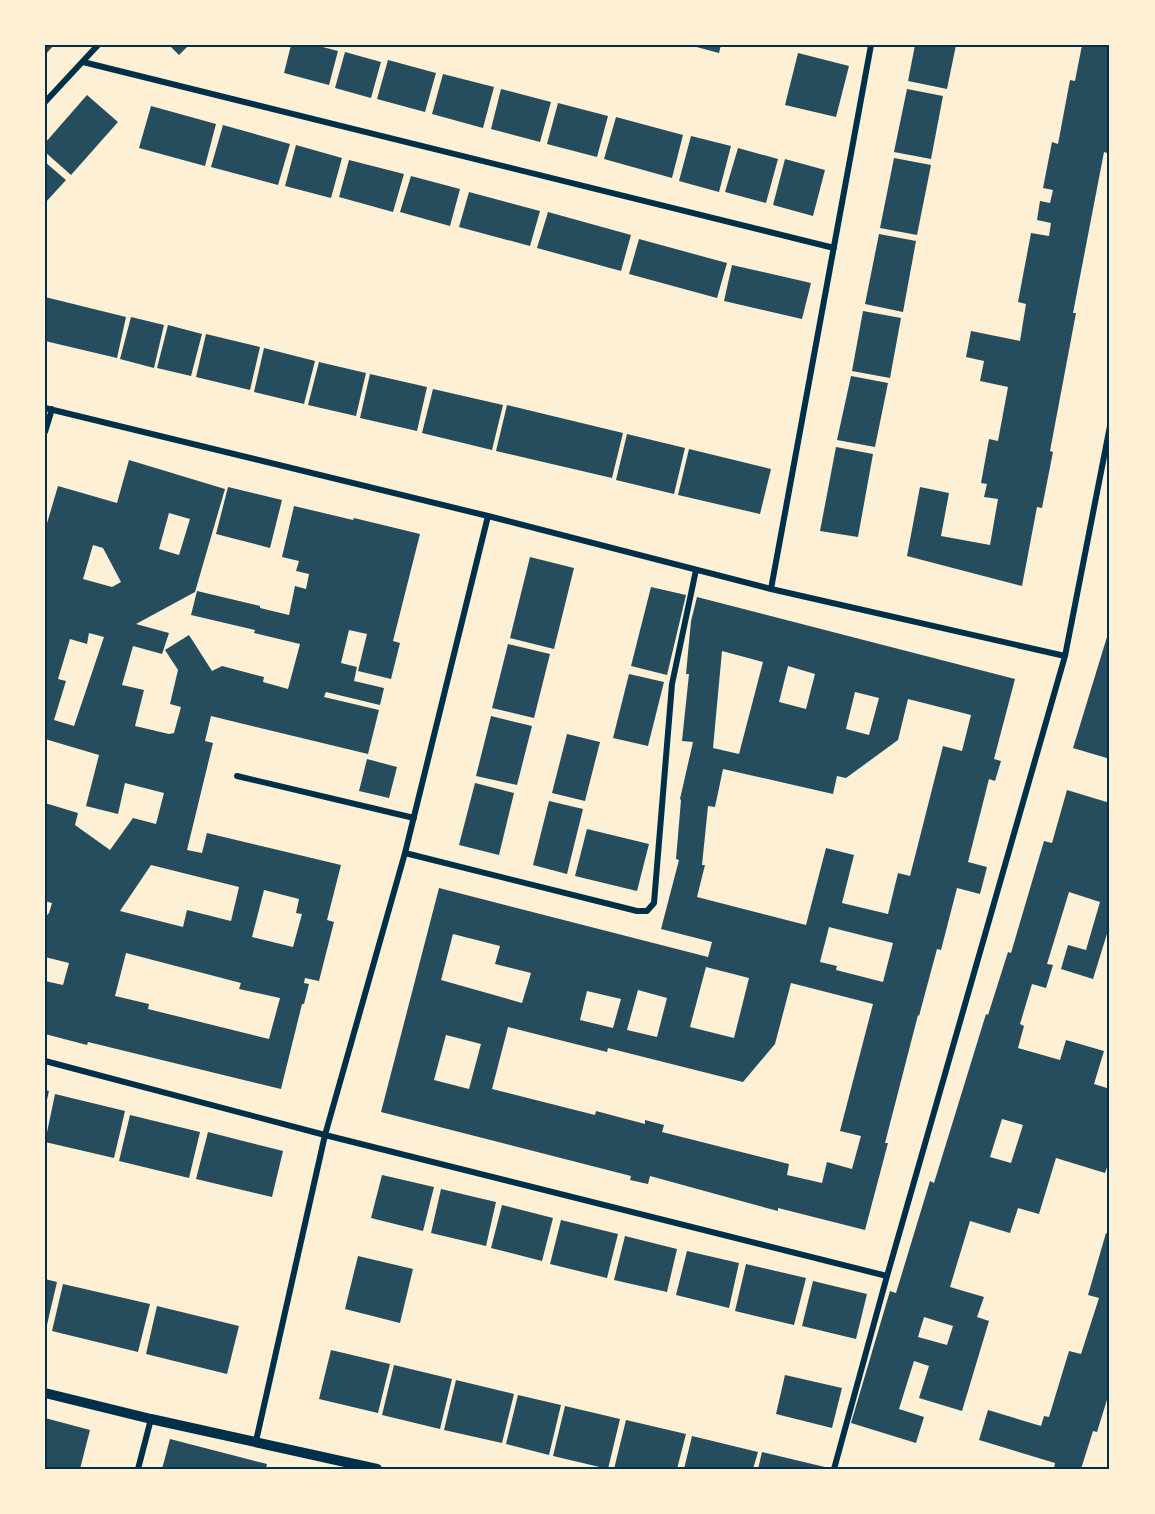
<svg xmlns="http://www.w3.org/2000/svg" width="1155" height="1514" viewBox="0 0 1155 1514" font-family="'Sofia Sans Condensed',sans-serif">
<rect width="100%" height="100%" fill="#fdf0d5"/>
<path fill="#264d5e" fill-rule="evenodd" d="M45 45H54L45 55Z
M169 45H189L179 55Z
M291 45H315L338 51 329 85 284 73Z
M689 45H721L719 53Z
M915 45H956L947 89 908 81Z
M1082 45H1110V136L1107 153 1104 152 1073 313H1076L1050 451 1053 452 1042 508 1037 507 1022 586 907 556 920 487 949 493 941 536 990 545 998 499 984 497 987 484 981 483 989 439 998 441 1008 387 980 381 984 361 966 357 971 331 1020 341 1026 304 1018 302 1031 233 1049 236 1051 223 1037 220 1040 201 1050 203 1053 190 1043 188 1052 142 1058 144 1070 80 1075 81Z
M345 52 381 62 371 98 335 88Z
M798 53 849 66 836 117 785 105Z
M388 60 436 73 425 112 377 99Z
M443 74 494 87 483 128 432 114Z
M501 89 551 102 540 142 491 129Z
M907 89 943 96 931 159 894 152Z
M87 95 118 122 71 175 45 152V143Z
M558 103 608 116 597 157 547 144Z
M151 106 216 124 205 166 139 148Z
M616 117 683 135 672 178 604 159Z
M223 125 290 144 278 185 211 167Z
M691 136 731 146 719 192 679 181Z
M296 145 342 158 331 198 285 186Z
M738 148 778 159 766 203 725 192Z
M894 158 931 165 917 235 880 228Z
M785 159 825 170 813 216 773 205Z
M349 160 404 174 393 212 339 197Z
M45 162 66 180 45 203Z
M411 176 460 189 450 226 400 212Z
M469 192 540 211 530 246 459 227Z
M548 212 631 235 621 271 537 248Z
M879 234 916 241 903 312 865 304Z
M639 239 727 263 717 298 629 274Z
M732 265 811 283 802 319 724 301Z
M45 297 126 317 117 358 45 341Z
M863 311 901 318 890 378 852 371Z
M131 317 164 325 154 368 120 359Z
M168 325 202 334 191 376 157 368Z
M206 334 260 347 250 390 196 377Z
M264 348 315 361 304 404 254 392Z
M319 362 366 373 356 416 308 405Z
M370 374 427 387 417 431 360 418Z
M851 376 888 383 875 447 837 440Z
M433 389 503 405 492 450 422 433Z
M507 405 623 433 612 478 496 451Z
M627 434 685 448 674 494 616 480Z
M836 447 873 454 858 537 820 531Z
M689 449 771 469 760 514 678 495Z
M129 460 225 489 195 592 136 624 169 633 162 654 133 646 122 685 144 690 135 726 169 734 174 733 181 707 170 704 178 670 165 650 189 635 212 671 222 666 264 677 263 682 288 689 300 644 254 633 255 630 191 615 197 591 260 606V608L289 615 295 586 306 589 309 574 296 571 299 561 282 557 294 506 353 520 354 518 420 534 393 641 400 643 391 679 358 671 367 634 349 630 341 663 357 667 354 681 384 688 380 705 326 692 324 697 379 710 368 754 211 716 205 741 213 743 187 850 202 853 207 833 341 865 327 920 334 922 319 981 305 978 304 983 309 984 304 1004H302L281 1089 88 1042 87 1045 45 1034V981L63 985 69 963 45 957V917L49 913 52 903 45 901V803L78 813 75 825 110 850 133 818 156 824 164 793 125 783 118 814 86 806 99 755 45 739V530L58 486 117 503ZM169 513 190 519 179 555 159 549ZM93 545 103 548 121 582 112 587 83 579ZM89 633 104 637 74 726 54 720 66 681 58 679 70 639 87 644ZM151 865 239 887 231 921 187 910 183 927 120 911ZM264 890 299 899 296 913 302 914 293 947 252 937ZM126 953 241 983 239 989 280 998 269 1039 148 1009 149 1004 115 996Z
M228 487 282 500 270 548 216 534Z
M530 557 574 568 554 649 510 638Z
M651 587 686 595 667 675 631 666Z
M697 597 1015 679 994 759 1001 761 995 781 989 779 968 862 987 867 980 894 957 888 941 950 937 949 919 1016 918 1015 885 1143H888L865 1230 778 1208V1211L650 1176 648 1184 630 1180 631 1176 381 1112 439 888 708 957 712 942 661 929 679 860 676 859 681 800 680 799 693 742 682 741 689 674H686L691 621ZM722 651 763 662 739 754 713 748ZM788 666 815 674 806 709 779 702ZM855 692 879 698 869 735 846 729ZM908 699 971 715 962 751 943 746 910 876 898 873 888 914 842 903 854 855 826 848 806 925 697 897 705 865H702L708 806 715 807 723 769 833 794 837 776 846 778 898 740ZM829 927 893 943 883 982 836 970 837 966 820 962ZM453 934 500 946 495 964 531 973 522 1003 441 980ZM706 967 749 978 734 1038 690 1027ZM791 983 873 1004 840 1131 861 1136 852 1169 827 1162 822 1183 787 1175 789 1164 662 1132 664 1125 645 1120V1124L596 1111 595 1115 492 1089 508 1027 607 1052 608 1048 743 1082 775 1044ZM638 990 667 998 657 1037 627 1030ZM587 991 621 999 613 1028 580 1020ZM446 1035 481 1044 469 1089 434 1080Z
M1110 627V759L1073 748Z
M508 644 550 654 534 718 492 708Z
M629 674 664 682 648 746 613 738Z
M491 716 532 726 517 785 476 776Z
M567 734 600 742 585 801 552 793Z
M367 759 397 767 389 798 359 791Z
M475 783 514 793 499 855 459 845Z
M1067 790 1110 803V924L1093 979 1061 969 1068 945 1086 950 1100 902 1069 892 1047 964 1053 965 1046 988 1032 984 1020 1024 1024 1026 1018 1048 1060 1060 1066 1040 1104 1051 1094 1084 1110 1089V1158L1105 1173 1056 1158 1039 1214 1018 1208 1010 1233 970 1221 950 1287 984 1297 977 1317 989 1321 962 1411 919 1398 929 1366 914 1361 899 1409 924 1417 916 1443 851 1423 890 1291 896 1293 930 1181 934 1183 986 1014 988 1015 1008 952 1011 953 1044 841 1052 843ZM1002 1119 1023 1125 1011 1163 990 1157ZM924 1317 953 1326 947 1345 918 1337Z
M549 801 583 809 567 874 533 865Z
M587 829 649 844 637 891 575 876Z
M45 1090 49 1091 46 1104H45Z
M55 1094 125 1111 114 1158 45 1142Z
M130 1115 200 1132 189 1178 119 1161Z
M208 1132 283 1151 272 1197 196 1179Z
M382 1175 434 1187 423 1231 371 1218Z
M441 1189 496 1202 486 1246 431 1233Z
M502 1205 553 1218 542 1261 491 1248Z
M561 1220 618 1234 607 1278 550 1264Z
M1106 1233 1110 1235V1390L1097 1432 1093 1431 1081 1469H1054L1055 1463 979 1440 988 1410 1041 1426 1044 1416 1049 1417 1069 1351 1081 1354 1099 1298 1088 1295Z
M625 1236 677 1249 667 1292 614 1280Z
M687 1251 739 1263 729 1308 676 1295Z
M358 1256 413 1269 400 1323 345 1309Z
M746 1264 806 1278 794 1325 735 1311Z
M45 1279 57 1282 46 1329 45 1328Z
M813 1281 867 1294 856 1339 802 1326Z
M63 1284 150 1304 138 1352 52 1331Z
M157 1306 239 1326 227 1374 146 1354Z
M331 1350 390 1364 378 1413 319 1399Z
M394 1365 452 1379 440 1429 382 1415Z
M785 1375 842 1388 832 1428 776 1414Z
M456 1380 514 1394 502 1443 444 1430Z
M518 1395 561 1405 549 1455 506 1444Z
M565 1406 620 1419 608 1469 553 1456Z
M45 1418 90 1430 80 1469H45Z
M626 1420 686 1434 677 1469H614Z
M692 1436 758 1452 753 1469H684Z
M170 1439 267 1464 266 1469H162Z
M762 1452 829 1468 828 1469H758Z"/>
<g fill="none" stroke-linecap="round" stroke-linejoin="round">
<path stroke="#003049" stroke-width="6" d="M83 62 834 248
M45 102 98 45
M45 408 488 516 771 589 1065 656
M45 432 52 409
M771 589 871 45
M237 776 414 818
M405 853 637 911H647L654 903 672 684 696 570
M45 1061 325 1135 887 1276
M256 1441 325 1135 405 853 488 516
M138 1469 151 1419
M834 1469 887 1276 1065 656 1110 426"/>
<path stroke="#003049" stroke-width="10" d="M45 1393 151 1419 377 1469"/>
</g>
<rect width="1155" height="1514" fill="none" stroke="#fdf0d5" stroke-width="93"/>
<rect x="46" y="46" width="1062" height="1422" fill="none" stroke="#003049" stroke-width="2"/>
</svg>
